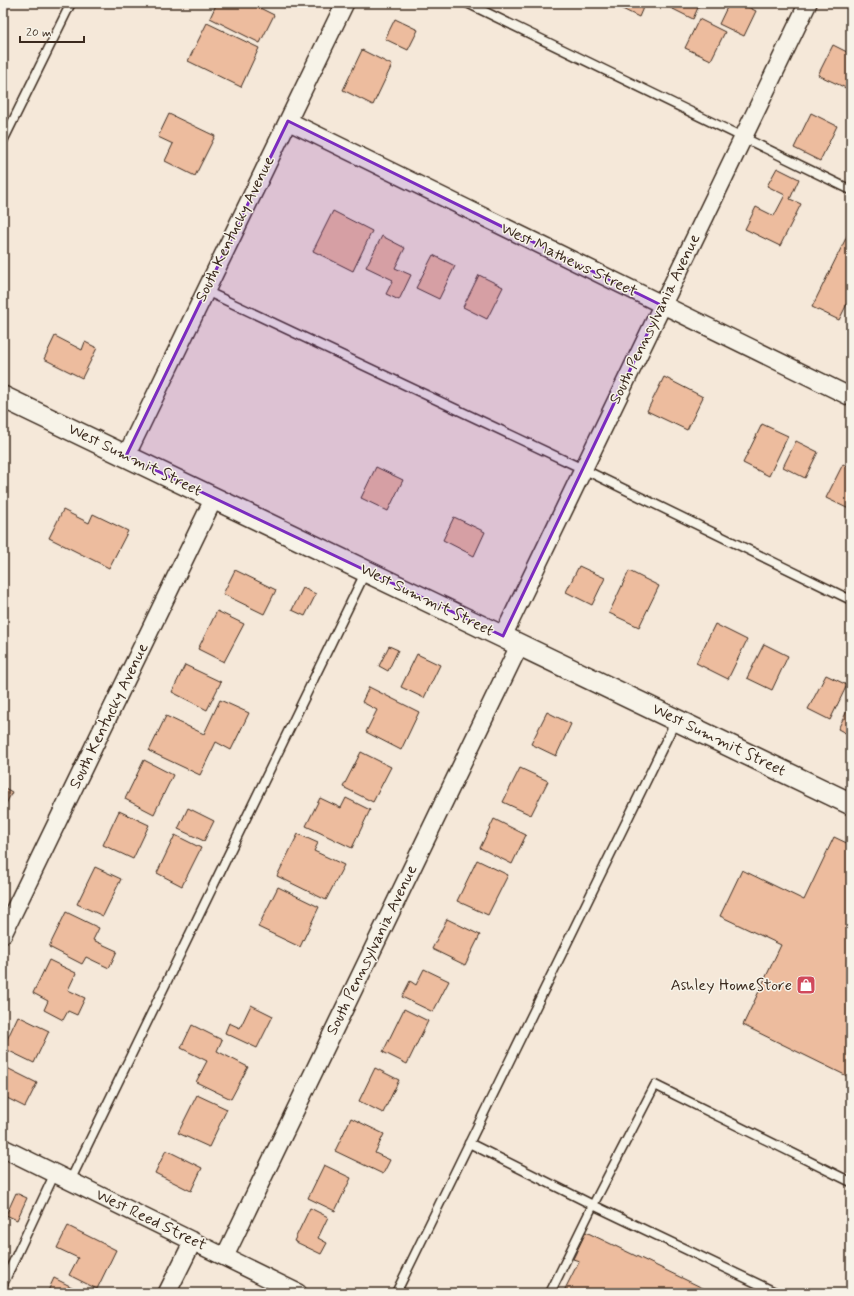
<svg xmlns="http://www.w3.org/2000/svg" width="854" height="1296" viewBox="0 0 854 1296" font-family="Mynerve,sans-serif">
<rect width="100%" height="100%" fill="#f5e8d9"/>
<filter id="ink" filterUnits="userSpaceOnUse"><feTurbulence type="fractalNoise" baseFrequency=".025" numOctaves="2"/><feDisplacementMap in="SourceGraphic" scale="8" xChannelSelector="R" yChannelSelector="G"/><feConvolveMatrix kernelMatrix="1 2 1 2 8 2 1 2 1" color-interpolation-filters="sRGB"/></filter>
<g filter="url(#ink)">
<path fill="#edbc9e" stroke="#3b2a1e" d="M217 3H250L274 15 260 43 210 18Z
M615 3H645L639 17 614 5Z
M666 3H700L693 19 665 5Z
M729 3H740L756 11 744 36 719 24Z
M395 19 418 30 408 50 385 39Z
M699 19 725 32 711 60 685 48Z
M207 23 259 48 241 87 188 61Z
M833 45 851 54V78L846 88 818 75Z
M362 50 392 65 373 105 343 90Z
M811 113 837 126 820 161 794 148Z
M169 114 215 136 195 176 165 161 173 144 158 137Z
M777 168 799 179 790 199 801 204 780 246 745 229 756 207 774 216 785 195 767 186Z
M333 211 372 231 353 271 313 251Z
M851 228V296L839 320 812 307Z
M382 236 405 248 395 268 411 275 399 300 386 294 393 280 366 267Z
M433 255 455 266 439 299 416 288Z
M479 275 503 287 487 319 463 307Z
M55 336 82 350 85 342 97 348 82 378 44 359Z
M664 377 703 397 687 430 647 411Z
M762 424 788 436 769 476 743 463Z
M796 441 818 452 805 478 783 467Z
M843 464 851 468V510L826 498Z
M376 467 403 480 388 511 361 498Z
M63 510 89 523 93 514 128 531 109 568 49 538Z
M454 517 485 532 474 556 443 540Z
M579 566 605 578 592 605 566 592Z
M235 570 276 590 264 614 223 594Z
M629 571 659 586 639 627 609 613Z
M303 588 316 594 305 616 292 610Z
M217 611 244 624 224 662 198 649Z
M715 624 747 640 728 679 696 663Z
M764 644 788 656 772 690 747 678Z
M389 646 398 650 388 671 379 666Z
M417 654 440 665 424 698 401 687Z
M185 665 221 682 207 710 172 692Z
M826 675 847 685 830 720 808 709Z
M369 687 419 712 401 750 366 732 377 710 362 702Z
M220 700 249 713 231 750 216 742 200 775 149 751 166 716 204 734Z
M851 703V736L838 729Z
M547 712 571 724 556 756 531 744Z
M361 752 391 767 373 802 343 787Z
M144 760 173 775 154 814 125 799Z
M520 768 548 781 531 815 503 802Z
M3 787 12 792 3 810Z
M320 798 341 808 346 798 370 810 352 848 306 826Z
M188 808 214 821 204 841 178 829Z
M119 811 149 825 133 859 103 845Z
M494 819 526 835 512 864 480 848Z
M298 834 318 843 314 851 344 865 326 900 277 876Z
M175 835 201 848 182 886 157 873Z
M834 837 851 845V1078L743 1025 781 945 720 916 742 870 804 900Z
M477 860 508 875 488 915 457 901Z
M95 867 121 879 103 916 77 904Z
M278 887 319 907 300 947 258 927Z
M66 912 99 928 93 940 117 951 109 968 86 957 82 964 49 947Z
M447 919 480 935 465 965 432 949Z
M49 960 76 973 68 990 85 998 77 1015 68 1011 63 1020 44 1010 48 1001 33 993Z
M424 969 449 981 433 1012 402 997 410 981 416 985Z
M251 1005 273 1016 257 1048 225 1033 229 1023 240 1028Z
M404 1009 428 1021 407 1064 383 1052Z
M18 1016 49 1031 34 1063 3 1048Z
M192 1025 222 1040 217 1051 248 1067 231 1099 196 1082 207 1061 181 1048Z
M3 1066 37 1083 25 1107 3 1096Z
M375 1068 399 1080 383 1113 359 1101Z
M197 1095 227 1109 209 1147 178 1133Z
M351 1118 384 1134 375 1153 390 1160 383 1174 335 1151Z
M166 1150 202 1168 191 1191 155 1173Z
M324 1165 351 1178 335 1211 308 1198Z
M16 1193 27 1198 17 1220 6 1215Z
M310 1208 328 1217 318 1238 327 1243 321 1254 294 1241Z
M68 1226 116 1250 97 1289 69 1275 78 1258 57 1248Z
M586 1232 709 1291 708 1293H563L579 1261 573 1259Z
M54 1278 84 1293H47Z"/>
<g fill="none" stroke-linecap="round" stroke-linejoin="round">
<g stroke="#3b2a1e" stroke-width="11">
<path id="service" d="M467 3 851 190
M3 141 71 3
M206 291 583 469 851 600
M469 1143 593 1205 550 1293
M70 1181 366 571
M3 1284 55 1173
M396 1293 676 720
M777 1293 593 1205 655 1085 851 1182"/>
</g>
<g stroke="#3b2a1e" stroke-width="20">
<path id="minor" d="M288 121 851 397
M126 456 345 3
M503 636 808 3
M3 934 214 498
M3 1148 298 1293
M225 1256 520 644
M167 1293 193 1241"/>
</g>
<g stroke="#3b2a1e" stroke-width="24">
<path id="tertiary" d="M3 397 851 804"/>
</g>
<use href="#service" stroke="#f7f3e8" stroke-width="8"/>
<use href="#minor" stroke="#f7f3e8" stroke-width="17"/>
<use href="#tertiary" stroke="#f7f3e8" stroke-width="21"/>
</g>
</g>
<path fill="#7b2cbf" fill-opacity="0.2" stroke="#7b2cbf" stroke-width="3" stroke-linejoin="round" d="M288 121 661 305 503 636 126 456Z"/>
<defs>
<g id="shop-square" transform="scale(1)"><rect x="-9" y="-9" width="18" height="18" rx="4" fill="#d1495b" stroke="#f7f3e8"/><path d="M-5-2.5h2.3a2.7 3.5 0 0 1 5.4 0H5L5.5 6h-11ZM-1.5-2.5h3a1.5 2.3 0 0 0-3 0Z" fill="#fff"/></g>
</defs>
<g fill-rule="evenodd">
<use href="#shop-square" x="806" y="985"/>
</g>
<g text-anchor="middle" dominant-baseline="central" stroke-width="3" stroke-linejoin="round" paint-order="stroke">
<g font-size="16" fill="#3b2a1e" stroke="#f7f3e8">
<text transform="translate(235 229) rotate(-64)">South Kentucky Avenue</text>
<text transform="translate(569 260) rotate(26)">West Mathews Street</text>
<text transform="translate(655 319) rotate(-64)">South Pennsylvania Avenue</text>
<text transform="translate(135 460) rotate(26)">West Summit Street</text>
<text transform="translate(427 600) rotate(26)">West Summit Street</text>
<text transform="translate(109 716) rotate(-64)">South Kentucky Avenue</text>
<text transform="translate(719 740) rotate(26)">West Summit Street</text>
<text transform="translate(372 950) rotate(-64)">South Pennsylvania Avenue</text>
<text transform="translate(151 1220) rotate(26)">West Reed Street</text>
</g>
<g font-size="16" fill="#3b2a1e" stroke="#f7f3e8" text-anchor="end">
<text x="792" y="985">Ashley HomeStore</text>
</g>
</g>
<rect width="854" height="1296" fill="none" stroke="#f7f3e8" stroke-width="16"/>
<rect x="8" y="8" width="838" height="1280" fill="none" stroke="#3b2a1e" stroke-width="1.5" filter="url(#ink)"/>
<path d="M20 36v6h64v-6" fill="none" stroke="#3b2a1e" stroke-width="2"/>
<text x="26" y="36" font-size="12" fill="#3b2a1e" stroke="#f7f3e8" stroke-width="3" paint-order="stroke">20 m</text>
</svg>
